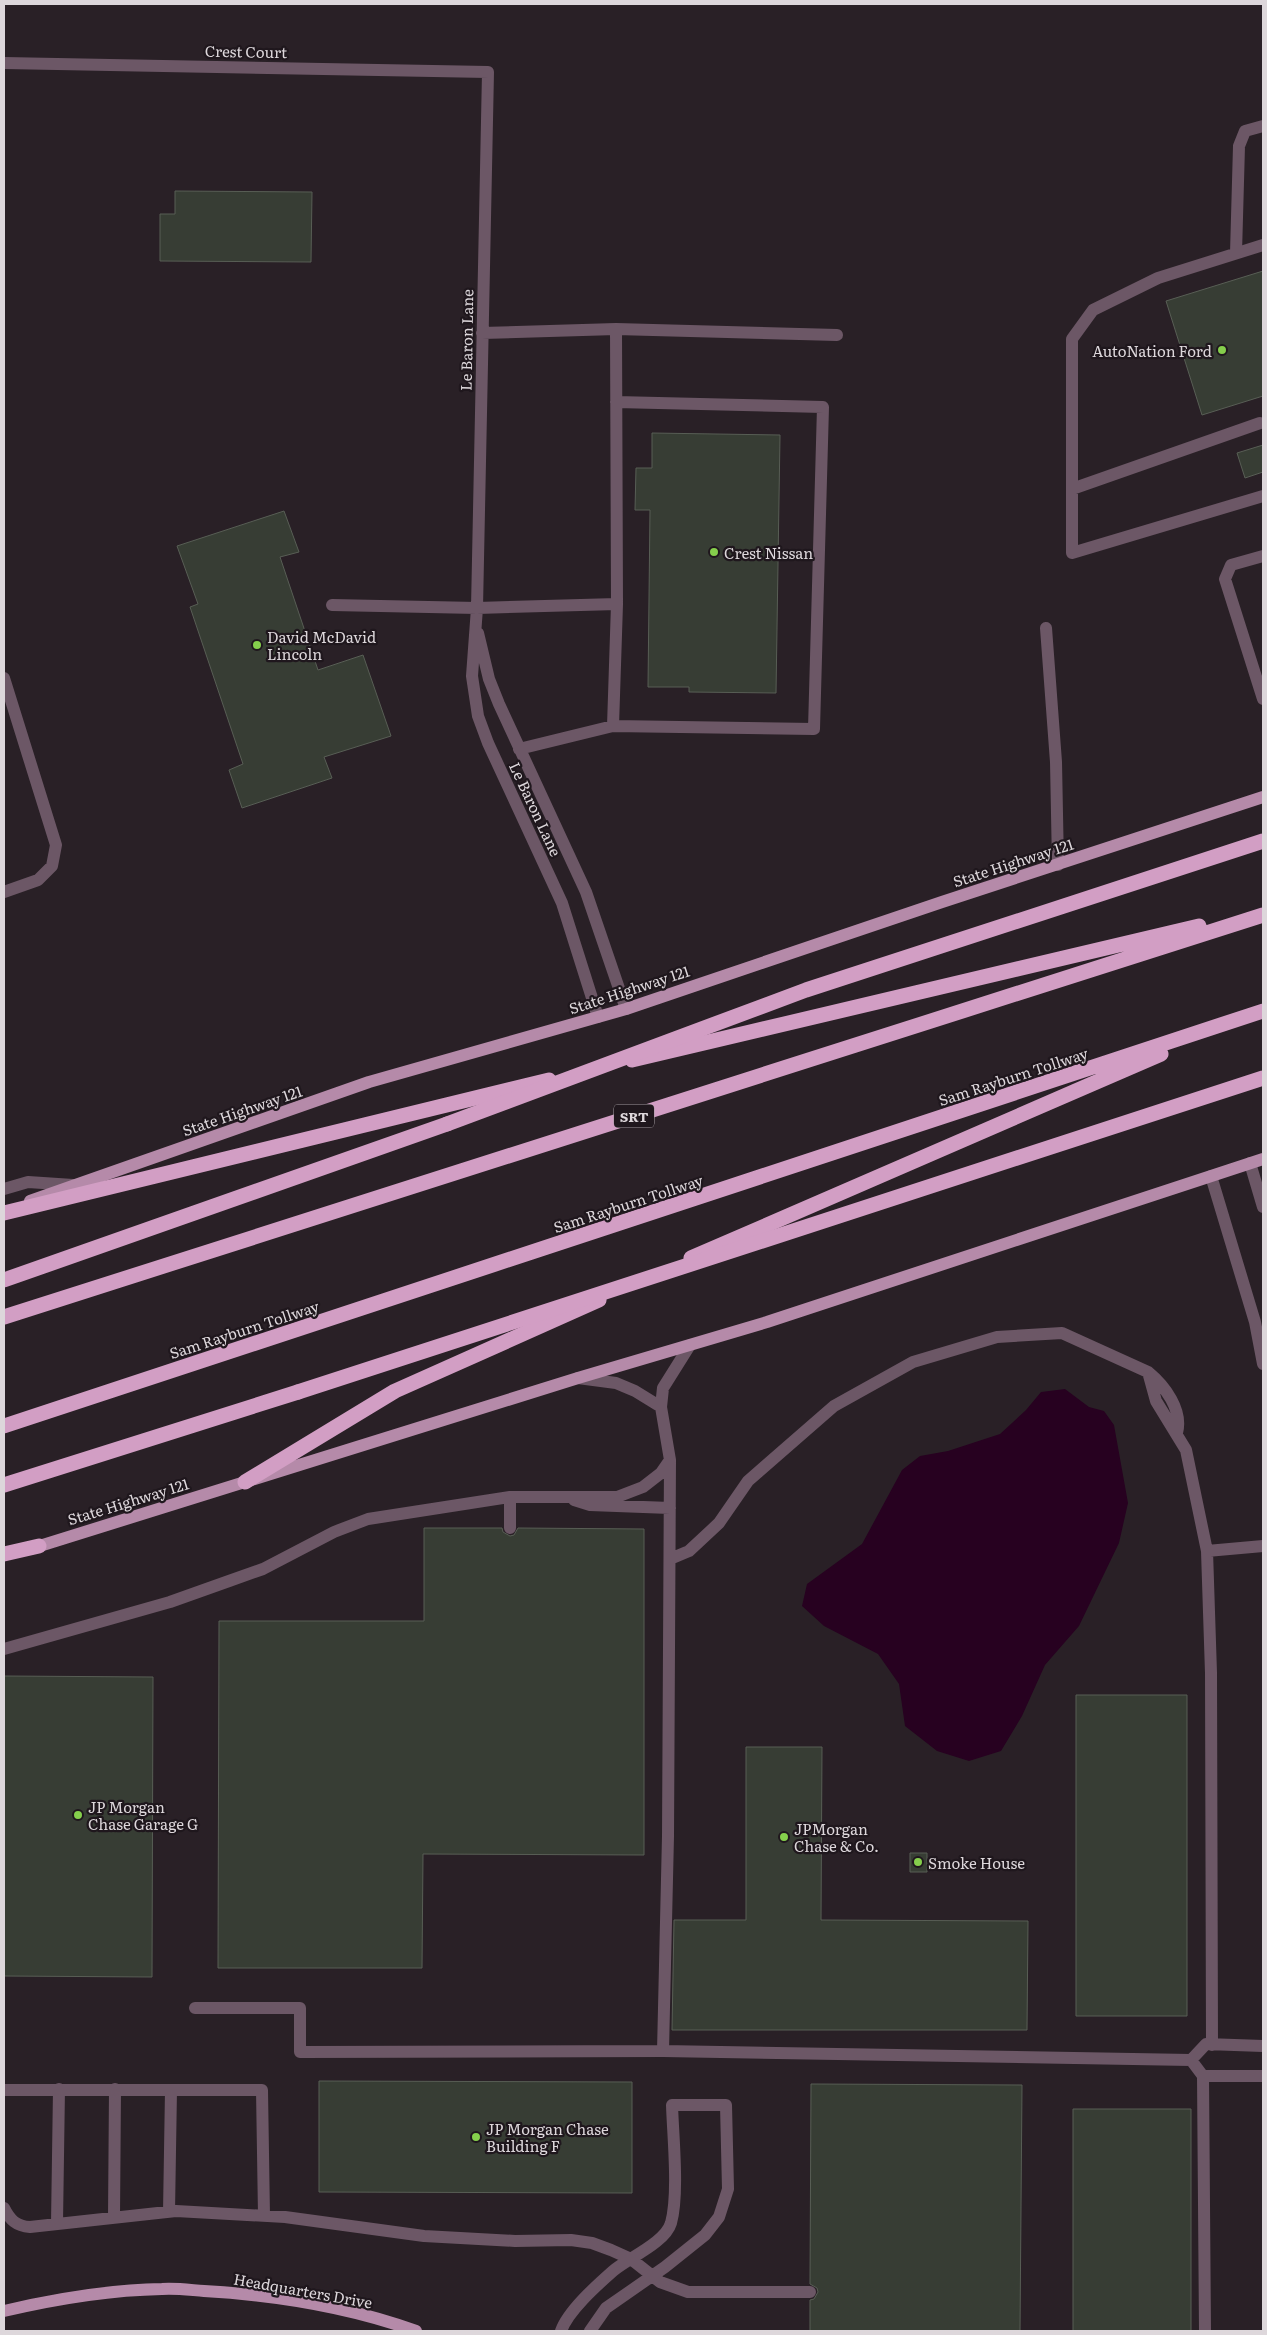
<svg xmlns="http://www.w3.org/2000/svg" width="1267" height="2335" viewBox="0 0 1267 2335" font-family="Literata,serif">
<rect width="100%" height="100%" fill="#292026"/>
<path fill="#270120" d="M1065 1389 1089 1407 1104 1411 1114 1425 1128 1503 1119 1543 1079 1626 1045 1665 1022 1716 1001 1751 969 1761 937 1751 905 1726 899 1684 878 1654 824 1626 802 1606 807 1584 862 1544 902 1470 920 1456 948 1451 1000 1434 1026 1410 1041 1392Z"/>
<path fill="#373d34" stroke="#585e55" d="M175 191 312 192 311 262 160 261V214H175Z
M1263 271V396L1202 415 1166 301Z
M652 433 780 435 776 693 689 692V687H648L650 510H635L636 468H652Z
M1263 445V472L1245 478 1237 453Z
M284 511 299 552 280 557 318 670 363 655 391 736 324 757 332 778 242 808 229 770 243 764 190 607 198 604 177 546Z
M424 1528H502L503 1532 510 1536 514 1535 518 1528 644 1529V1855L423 1854 422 1968H218L219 1621H424Z
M4 1676 153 1677 152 1977 4 1976Z
M1076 1695H1187V2016H1076Z
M746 1747H822L821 1920 1028 1921 1027 2030H672L674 1920H746Z
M910 1853H927V1872H910Z
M319 2081 632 2082V2193L319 2192Z
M811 2084 1022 2085 1020 2331H810V2300L814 2299 818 2292 817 2288 810 2284Z
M1073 2109H1191V2331H1073Z"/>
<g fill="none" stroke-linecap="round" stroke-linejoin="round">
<path stroke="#6c5766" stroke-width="12" d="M4 63 488 72 477 608 472 676 478 716 488 743 562 903 598 1017
M1263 245 1158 278 1093 310 1072 339V553L1263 496
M1236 253 1239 146 1245 131 1263 126
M482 333 616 329 837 335
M1072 489 1260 423
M1263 556 1231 565 1225 579 1263 699
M332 605 477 608 617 604
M1046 628 1056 762 1058 865
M478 633 489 679 499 704 586 892 626 1009
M4 678 56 845 52 866 38 880 4 892
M613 726 617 604 616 329
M519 749 613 726 814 729 823 407 616 402
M1250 1163 1263 1207
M1211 1176 1255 1322 1263 1364
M4 1189 28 1182 73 1185
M1148 1372 1156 1401 1186 1450 1207 1551
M578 1378 616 1383 635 1391 661 1407
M510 1497V1528
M574 1500 590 1505 670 1508
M670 1559 689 1551 719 1523 748 1481 834 1406 913 1362 997 1337 1062 1333 1148 1372C1165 1386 1183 1410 1177 1433
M4 1649 170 1602 229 1581 263 1569 334 1532 368 1519 510 1497H617L643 1487 661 1473 670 1460
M195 2008H300V2052L663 2051 1191 2060 1206 2044 1263 2046
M1212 2045 1211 1673 1207 1551 1263 1546
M663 2051 668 1836 670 1460 661 1407 663 1388 690 1345
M1191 2060 1203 2076H1263
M1203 2076 1205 2331
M4 2090H262L264 2216
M4 2208C10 2220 16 2226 30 2227L176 2211 285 2217 424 2236 515 2241 571 2240 592 2243 611 2250 631 2259 660 2282 688 2292H810
M169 2212 171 2090
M114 2217 115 2089
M57 2223 59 2089
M561 2331C568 2311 596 2286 613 2271 628 2258 665 2243 671 2223 679 2194 673 2137 672 2105H726L728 2189 719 2217 705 2235 665 2267 606 2308 590 2331"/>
<path stroke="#b58aa9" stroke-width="12" d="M30 1201 369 1082 626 1009 942 902 1263 797
M30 1549 578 1378 767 1322 1263 1159
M4 2311C55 2299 109 2290 162 2289 176 2288 190 2290 204 2291 275 2295 349 2307 416 2331"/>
<path stroke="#d29ec4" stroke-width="15" d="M632 1060 1199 926
M4 1213 549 1080
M691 1258 1161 1054
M4 1280 447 1124
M4 1317 1263 915
M4 1426 1263 1011
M245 1482 395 1391 599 1300
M4 1485 298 1392
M4 1554 39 1546"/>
<path stroke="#d29ec4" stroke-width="15" d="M447 1124 806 990 1263 841
M298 1392 1263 1078"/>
</g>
<g fill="#85cf4c" stroke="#1f171d" stroke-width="2">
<circle cx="1222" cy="350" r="5"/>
<circle cx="714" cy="552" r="5"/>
<circle cx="257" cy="645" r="5"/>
<circle cx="78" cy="1815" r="5"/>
<circle cx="784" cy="1837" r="5"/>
<circle cx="918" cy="1862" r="5"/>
<circle cx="476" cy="2137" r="5"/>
</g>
<g text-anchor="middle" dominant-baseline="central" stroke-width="4.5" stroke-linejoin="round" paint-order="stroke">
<rect fill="#1f171d" stroke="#a49da2" stroke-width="1" x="614" y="1104.5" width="40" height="23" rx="4"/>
<g font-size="14" font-weight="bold" fill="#ddd7db">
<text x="634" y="1116">SRT</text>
</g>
<g font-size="15" fill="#ddd7db" stroke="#1f171d">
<text transform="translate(246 51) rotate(1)">Crest Court</text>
<text transform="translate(466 340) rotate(-89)">Le Baron Lane</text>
<text transform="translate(536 809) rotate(65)">Le Baron Lane</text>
<text transform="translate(1013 862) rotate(-18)">State Highway 121</text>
<text transform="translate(629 989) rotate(-18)">State Highway 121</text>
<text transform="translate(1013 1076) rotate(-18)">Sam Rayburn Tollway</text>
<text transform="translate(242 1110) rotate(-19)">State Highway 121</text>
<text transform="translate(628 1203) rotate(-18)">Sam Rayburn Tollway</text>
<text transform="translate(244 1329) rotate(-18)">Sam Rayburn Tollway</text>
<text transform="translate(128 1501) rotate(-17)">State Highway 121</text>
<text transform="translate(303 2290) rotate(10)">Headquarters Drive</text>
</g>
<g font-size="15" fill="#ddd7db" stroke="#1f171d" text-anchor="start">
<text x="1212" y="350" text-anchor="end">AutoNation Ford</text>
<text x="724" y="552">Crest Nissan</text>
<text x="267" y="636">David McDavid<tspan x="267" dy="17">Lincoln</tspan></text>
<text x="88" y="1806">JP Morgan<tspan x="88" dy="17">Chase Garage G</tspan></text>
<text x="794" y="1828">JPMorgan<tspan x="794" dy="17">Chase &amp; Co.</tspan></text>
<text x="928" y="1862">Smoke House</text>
<text x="486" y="2128">JP Morgan Chase<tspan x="486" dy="17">Building F</tspan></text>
</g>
</g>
<rect width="1267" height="2335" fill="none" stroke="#ddd7db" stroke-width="10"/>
</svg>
